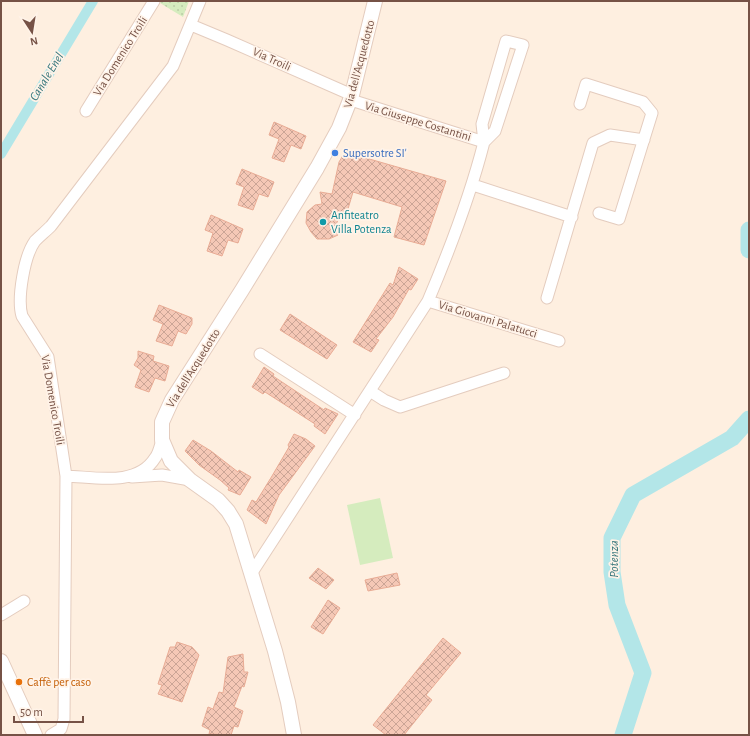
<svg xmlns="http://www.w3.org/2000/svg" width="750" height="736" viewBox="0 0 750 736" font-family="'Alegreya Sans',sans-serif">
<defs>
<pattern id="green-dots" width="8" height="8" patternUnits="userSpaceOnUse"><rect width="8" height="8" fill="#d5ecbe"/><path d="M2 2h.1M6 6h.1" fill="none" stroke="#bacca5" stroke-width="1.8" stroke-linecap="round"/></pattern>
<pattern id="building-cross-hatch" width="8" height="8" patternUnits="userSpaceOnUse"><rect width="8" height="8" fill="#f5c8b6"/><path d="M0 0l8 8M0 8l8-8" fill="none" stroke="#cba596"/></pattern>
</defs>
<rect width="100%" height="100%" fill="#feefe0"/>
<path fill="url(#green-dots)" d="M161 1H189L183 17 160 3Z"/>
<path fill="#d5ecbe" d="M380 498 393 558 360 565 347 505Z"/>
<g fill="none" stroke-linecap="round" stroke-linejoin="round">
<path stroke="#b3e6e8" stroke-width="10" d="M1 154 93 1"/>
<path stroke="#b3e6e8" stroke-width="17" d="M749 230V250
M623 735 643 673 617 605 612 572V538L633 495 732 438 749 419"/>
</g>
<path fill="url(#building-cross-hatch)" stroke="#e9ac95" d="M274 122 306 136 301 149 291 145 284 162 272 158 279 139 269 135Z
M345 152 446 181 424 245 394 237 402 207 353 192 345 219 338 220 334 229 338 235 329 239H317L311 232 306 223 307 212 315 205 322 204 320 192 332 194 339 162Z
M242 169 274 182 268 197 259 194 253 210 238 205 244 187 236 184Z
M211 215 243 229 238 243 228 240 222 256 207 251 213 233 205 230Z
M399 267 418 279 411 290 409 289 393 317 376 339 379 340 371 352 353 342 390 283 393 285Z
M159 305 192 318V324L186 334 178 331 172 346 156 341 163 324 153 320Z
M290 314 337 345 327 359 280 330Z
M138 351 154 356 153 361 169 366 165 381 155 378 149 392 135 387 141 370 134 365 138 358Z
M264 367 274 374 273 376 324 410 325 408 338 414 325 434 314 426 315 424 265 392 263 394 252 387Z
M294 434 306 439 315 446 279 495 266 524 247 510 252 500 256 502 272 476 289 447 288 445Z
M193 440 211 451 238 472 239 470 251 477 240 495 228 490 229 488 220 480 199 465 185 451Z
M318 568 334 580 326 589 309 578Z
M397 573 400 585 368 591 365 580Z
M328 600 340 608 323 634 311 627Z
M443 638 461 653 426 695 432 700 404 735H386L373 725Z
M177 642 192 647 199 655 182 702 158 694 162 685 158 684 170 647H175Z
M243 654 244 672H248L244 687 242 686 234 707 243 711 238 727 234 726 231 735 209 734 210 730 202 726 208 707 213 709 219 692 223 693 228 657Z"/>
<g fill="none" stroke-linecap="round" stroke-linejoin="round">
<g stroke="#e4ccbe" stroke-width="13">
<path id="minor" d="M191 25 227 40 352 95
M506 41 523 45 495 131 484 142 482 124Z
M580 104 586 84 643 102 652 113 619 219 599 213
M86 111 154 1
M473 185 572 217
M547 298 593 143 610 135 644 140
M428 301 559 341
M260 354 355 415
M370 391 384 400 400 407 504 373
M66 476C95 477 137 487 155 458 159 453 160 446 162 440
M132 477 162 475 190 480
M251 574 428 301C450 249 470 197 484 142L351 100
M1 615 24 601
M51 735 61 729 64 719 66 476 48 357 22 316C17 299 24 256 35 241 40 236 46 231 51 226L173 66 200 1"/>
</g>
<g stroke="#e4ccbe" stroke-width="16">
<path id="tertiary" d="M1 661 35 735
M294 735 288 702 275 651 236 524 228 511 218 500 190 480 171 461 162 440V422L172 400 242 290 317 168 339 128 352 95 375 1"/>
</g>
<use href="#minor" stroke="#fff" stroke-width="11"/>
<use href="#tertiary" stroke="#fff" stroke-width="14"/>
</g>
<circle fill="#3f7fe0" stroke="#fff3e8" stroke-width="1.5" cx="335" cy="153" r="4"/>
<circle fill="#0f9aa8" stroke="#fff3e8" stroke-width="1.5" cx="323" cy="222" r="4"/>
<circle fill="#e8710a" stroke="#fff3e8" stroke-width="1.5" cx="19" cy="682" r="4"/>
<g text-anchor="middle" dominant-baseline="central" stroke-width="3.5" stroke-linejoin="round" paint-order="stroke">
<g font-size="12" fill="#765246" stroke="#fff3e8">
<text transform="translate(120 56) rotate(-58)">Via Domenico Troili</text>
<text transform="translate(272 59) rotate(24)">Via Troili</text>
<text transform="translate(359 64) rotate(-75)">Via dell'Acquedotto</text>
<text transform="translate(418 121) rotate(17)">Via Giuseppe Costantini</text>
<text transform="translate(488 319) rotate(17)">Via Giovanni Palatucci</text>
<text transform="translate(193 368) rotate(-58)">Via dell'Acquedotto</text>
<text transform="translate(53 400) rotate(80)">Via Domenico Troili</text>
</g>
<g font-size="12" fill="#366cbe" stroke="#fff3e8" text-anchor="start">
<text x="343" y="153">Supersotre SI'</text>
</g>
<g font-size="12" fill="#0d838f" stroke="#fff3e8" text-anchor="start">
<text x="331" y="215">Anfiteatro<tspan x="331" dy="14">Villa Potenza</tspan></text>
</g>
<g font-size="12" fill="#c56008" stroke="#fff3e8" text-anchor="start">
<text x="27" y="682">Caffè per caso</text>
</g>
<g font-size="13" font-style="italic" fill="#39787d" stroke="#fff3e8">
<text transform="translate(47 77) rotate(-59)">Canale Enel</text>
<text transform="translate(614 559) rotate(-90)">Potenza</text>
</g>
</g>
<rect width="750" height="736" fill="none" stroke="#765246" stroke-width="4"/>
<g transform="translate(32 32) rotate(168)" stroke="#fff3e8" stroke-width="3" paint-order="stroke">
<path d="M0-3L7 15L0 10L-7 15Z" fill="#765246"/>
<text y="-6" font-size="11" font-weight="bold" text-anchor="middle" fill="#765246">N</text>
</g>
<path d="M14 716v6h69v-6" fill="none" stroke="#765246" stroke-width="2"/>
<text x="20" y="716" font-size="12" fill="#765246" stroke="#fff3e8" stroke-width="3" paint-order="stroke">50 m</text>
</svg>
